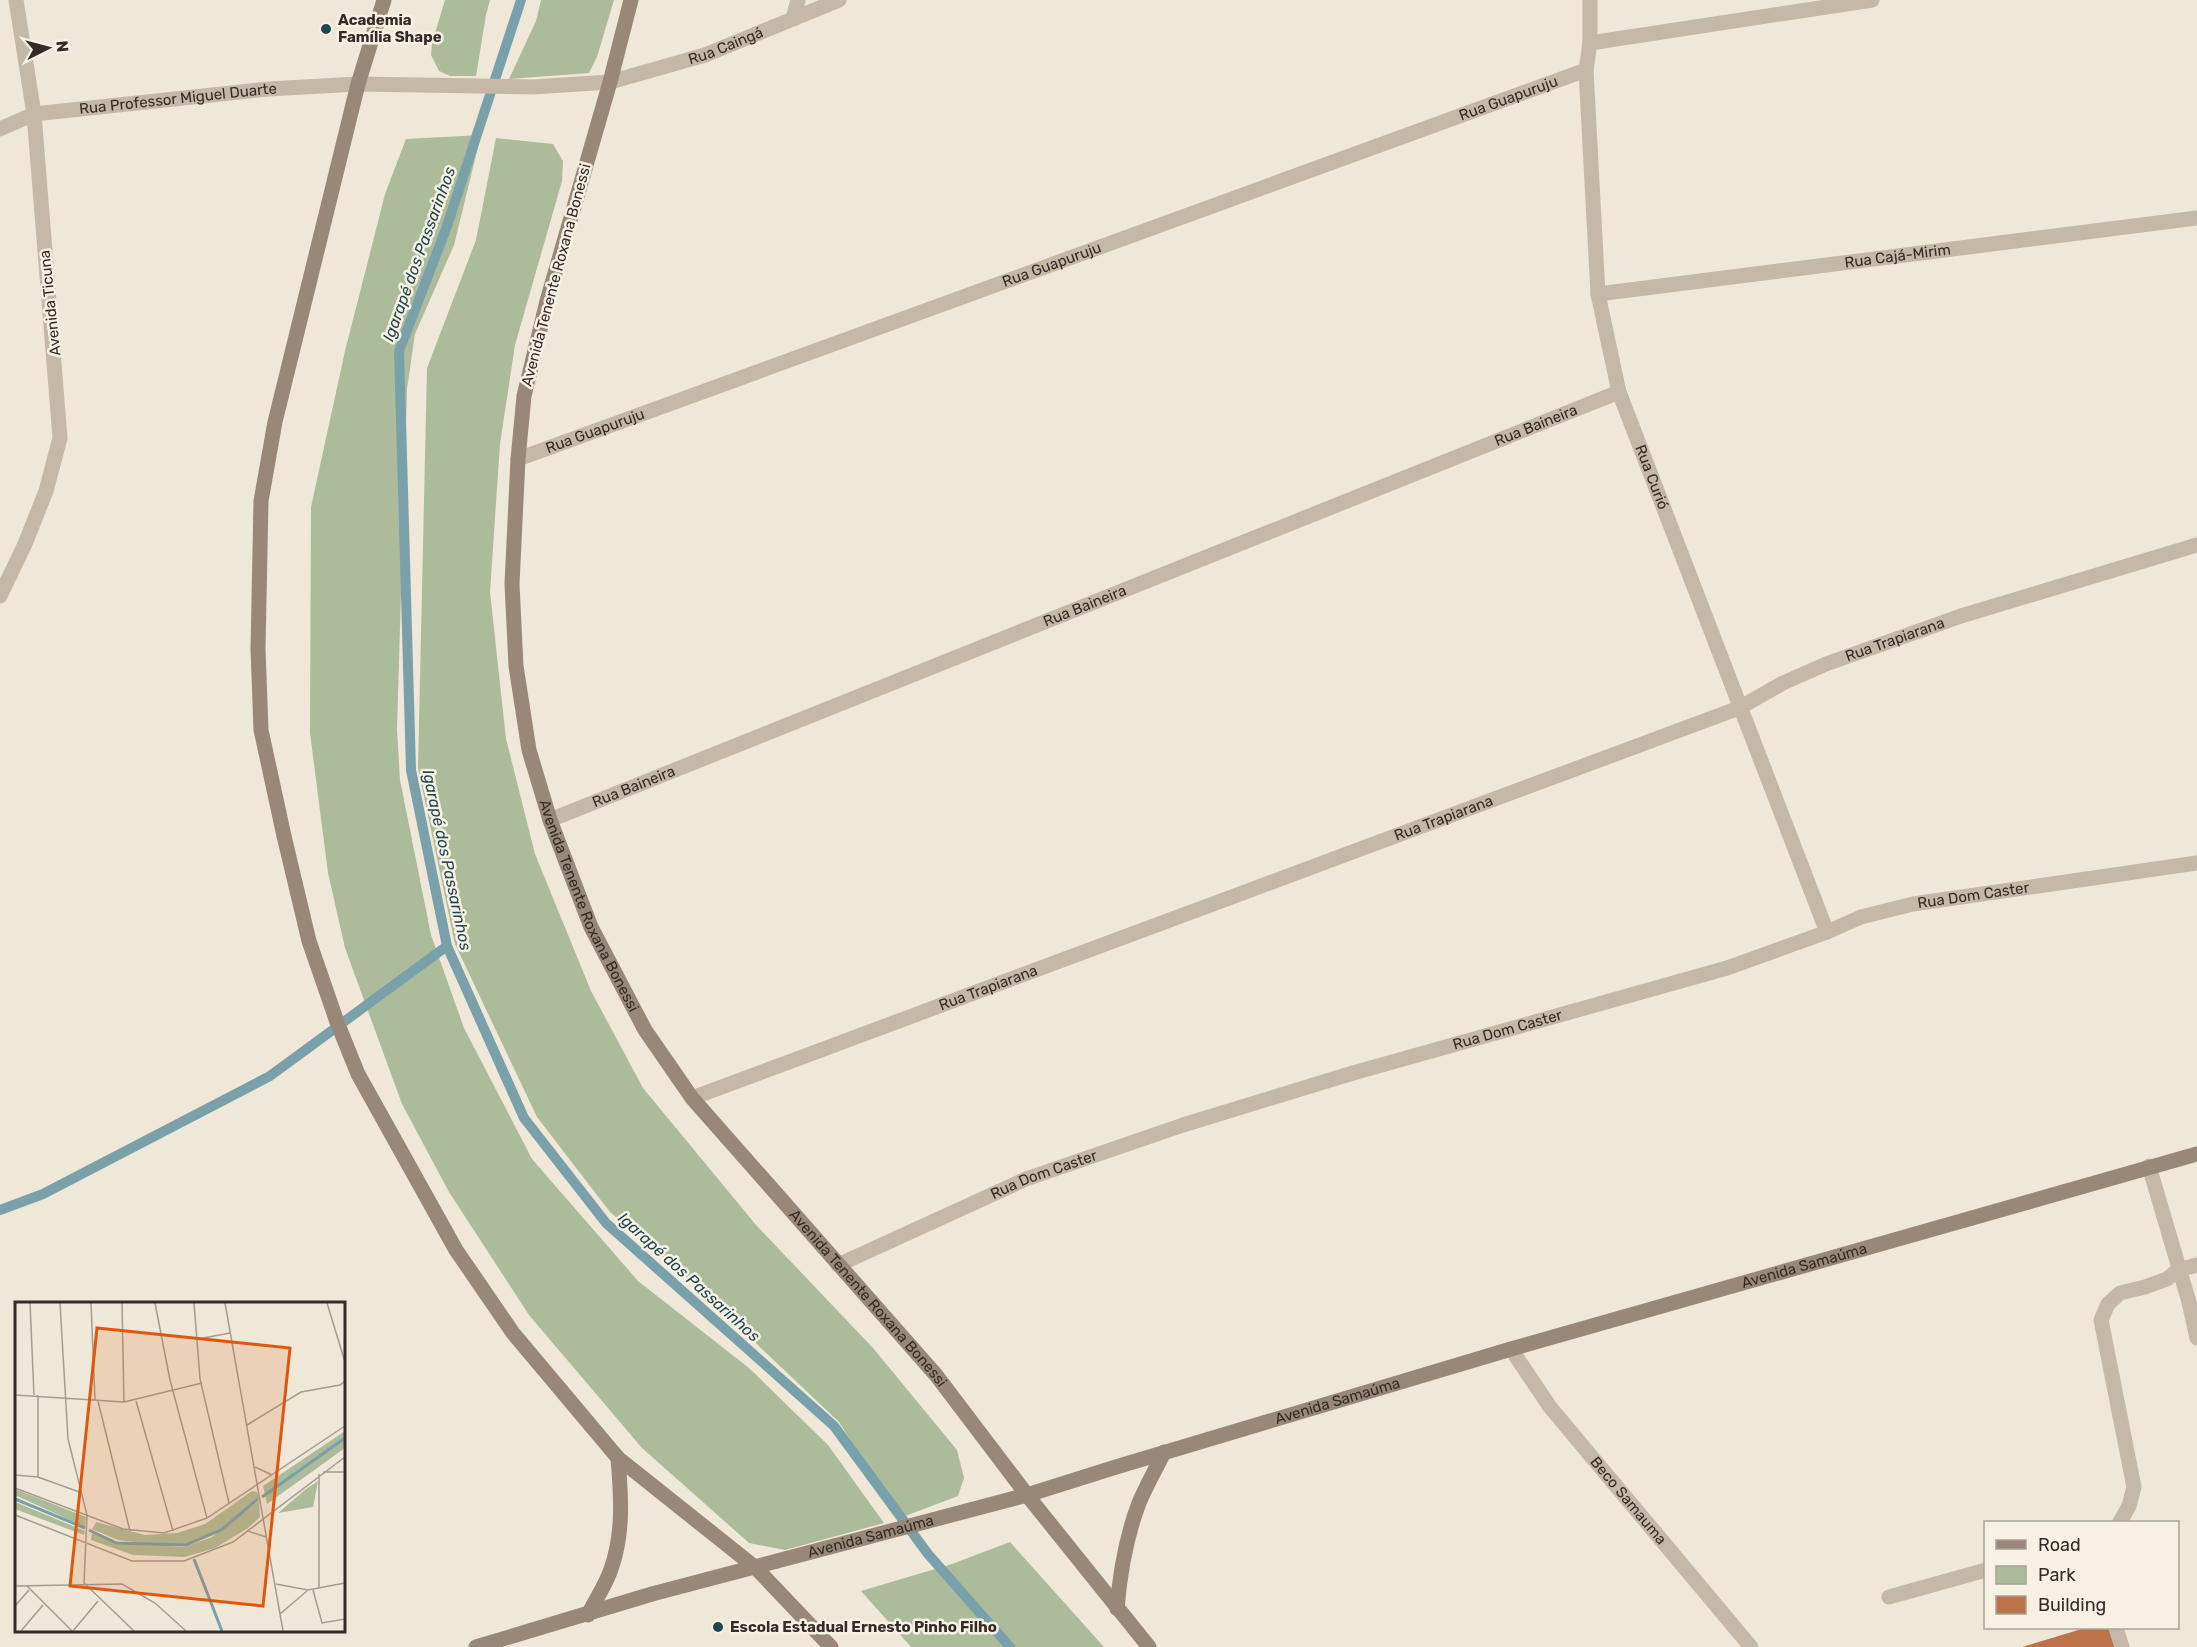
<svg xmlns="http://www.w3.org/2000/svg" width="2197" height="1647" viewBox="0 0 2197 1647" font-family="Rubik,sans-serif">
<rect width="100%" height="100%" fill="#efe7d8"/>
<path fill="#acbc9a" d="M445 0H490L486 15 476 76H450L439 71 431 55 432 43Z
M541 0H614L597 57 589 73 509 79 536 21Z
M481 135 454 245 415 334 407 389 397 729 400 780 431 935 464 1028 532 1159 638 1281 749 1368 828 1445 884 1523 785 1550 749 1543 642 1448 529 1315 449 1192 402 1104 345 948 328 873 310 733 311 507 345 351 385 194 406 139Z
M496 138 553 144 563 161 562 181 515 345 500 444 490 592 506 739 535 854 591 991 643 1088 756 1225 873 1348 957 1450 964 1478 958 1496 900 1518 839 1422 688 1279 610 1212 537 1117 455 944 418 768 427 368 476 240Z
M1010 1542 1104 1647H911L861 1591 952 1564Z"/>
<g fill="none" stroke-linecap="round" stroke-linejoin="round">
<path stroke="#7aa1a9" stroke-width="10" d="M521 0 446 229 399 351 411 770 447 946 524 1118 606 1223 834 1426 928 1554 1010 1647
M0 1210 43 1194 270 1076 447 946"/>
</g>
<path fill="#bc7349" d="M2085 1628H2114L2120 1647H2022Z"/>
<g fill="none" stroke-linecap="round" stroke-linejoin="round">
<path stroke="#c5b8a6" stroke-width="15" d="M2149 1166 2189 1302 2197 1338
M2120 1522 2129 1506 2134 1487 2101 1320 2108 1304 2120 1293 2145 1287 2167 1279 2178 1270 2197 1265
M1889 1597 1986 1570
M2116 1628 2122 1647"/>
<g stroke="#c5b8a6" stroke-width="15">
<path id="s1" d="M1590 0V43L1586 70 1598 294 1619 392 1827 932"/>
<path d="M793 19 798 0"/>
<path d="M1590 43 1872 0"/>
<path id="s2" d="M0 129 34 114 268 89 358 84 533 87 610 82 705 55 839 0"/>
<path id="s3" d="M1598 294 2197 218"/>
<path id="s4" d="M518 459 1586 70"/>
<path d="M0 596 25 544 46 491 60 438 34 114 16 0"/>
<path id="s5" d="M550 820 1619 392"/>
<path id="s6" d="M692 1098 1739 708 1783 683 1826 664 1961 616 2197 545"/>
<path id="s7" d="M838 1265 1026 1179 1183 1125 1353 1073 1727 968 1827 932 1861 917 1913 904 2197 863"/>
<path id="s8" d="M1511 1349 1550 1407 1751 1647"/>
</g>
<g stroke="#987" stroke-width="15">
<path d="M384 0 358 84 275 422 261 501 258 649 261 730 284 836 309 941 337 1022 358 1074 456 1250 513 1333 618 1458 756 1568 831 1647"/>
<path id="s9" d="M631 0 610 82 547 301 524 396 518 459 512 584 516 666 529 750 550 820 591 927 645 1030 692 1098 936 1375 1027 1495 1149 1647"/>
<path d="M1117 1609C1120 1572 1126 1537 1139 1503 1146 1486 1156 1469 1164 1452"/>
<path d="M588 1615C595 1600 606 1585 611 1569 624 1533 621 1495 618 1458"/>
<path id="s10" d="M476 1647 652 1594 1027 1495 1116 1467 1511 1349 2197 1154"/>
</g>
</g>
<g fill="#1f4750" stroke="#f7f1e4" stroke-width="2">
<circle cx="326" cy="29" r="6"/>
<circle cx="718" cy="1627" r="6"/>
</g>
<g text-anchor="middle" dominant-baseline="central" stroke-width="5" stroke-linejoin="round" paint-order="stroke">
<g font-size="15" font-weight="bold" fill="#322b26" stroke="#f7f1e4" text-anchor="start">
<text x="338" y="20">Academia<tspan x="338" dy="17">Família Shape</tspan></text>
<text x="730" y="1627">Escola Estadual Ernesto Pinho Filho</text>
</g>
<g font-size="15" fill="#322b26" stroke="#f7f1e4">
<text stroke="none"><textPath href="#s2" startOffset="736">Rua Caingá</textPath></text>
<text stroke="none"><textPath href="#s2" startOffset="182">Rua Professor Miguel Duarte</textPath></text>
<text stroke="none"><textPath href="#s4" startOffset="1054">Rua Guapuruju</textPath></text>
<text stroke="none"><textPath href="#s3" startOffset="302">Rua Cajá-Mirim</textPath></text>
<text stroke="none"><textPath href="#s4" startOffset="568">Rua Guapuruju</textPath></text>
<text transform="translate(556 275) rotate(-75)">Avenida Tenente Roxana Bonessi</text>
<text transform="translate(50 303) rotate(-96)">Avenida Ticuna</text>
<text stroke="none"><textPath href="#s5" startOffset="1062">Rua Baineira</textPath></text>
<text stroke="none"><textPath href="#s4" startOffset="82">Rua Guapuruju</textPath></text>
<text stroke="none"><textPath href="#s1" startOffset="486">Rua Curió</textPath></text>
<text stroke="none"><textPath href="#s5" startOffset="576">Rua Baineira</textPath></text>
<text stroke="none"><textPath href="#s6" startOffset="1288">Rua Trapiarana</textPath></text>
<text stroke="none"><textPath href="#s5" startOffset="90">Rua Baineira</textPath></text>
<text stroke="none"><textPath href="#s6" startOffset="802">Rua Trapiarana</textPath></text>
<text stroke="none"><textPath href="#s7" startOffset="1197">Rua Dom Caster</textPath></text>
<text stroke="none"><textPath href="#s9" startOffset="933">Avenida Tenente Roxana Bonessi</textPath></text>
<text stroke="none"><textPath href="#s6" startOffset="316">Rua Trapiarana</textPath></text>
<text stroke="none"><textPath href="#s7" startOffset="711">Rua Dom Caster</textPath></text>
<text stroke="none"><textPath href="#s7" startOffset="225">Rua Dom Caster</textPath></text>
<text stroke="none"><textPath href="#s10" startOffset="1382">Avenida Samaúma</textPath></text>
<text stroke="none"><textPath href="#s9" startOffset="1419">Avenida Tenente Roxana Bonessi</textPath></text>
<text stroke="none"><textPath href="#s10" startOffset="896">Avenida Samaúma</textPath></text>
<text stroke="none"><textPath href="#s8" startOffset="192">Beco Samauma</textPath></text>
<text stroke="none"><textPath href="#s10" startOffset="410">Avenida Samaúma</textPath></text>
</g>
<g font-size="16" font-style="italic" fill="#1f4750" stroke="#f7f1e4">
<text transform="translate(419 254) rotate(-70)">Igarapé dos Passarinhos</text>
<text transform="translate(447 860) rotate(78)">Igarapé dos Passarinhos</text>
<text transform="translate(689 1277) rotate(42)">Igarapé dos Passarinhos</text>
</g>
</g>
<g transform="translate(15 1302)">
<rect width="330" height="330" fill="#efe7d8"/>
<path d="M330 129V146L252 202 248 184ZM303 179 298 205 263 211 291 187ZM0 187 71 215 70 225 0 193ZM237 189 242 190 244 197 205 227 171 242 150 244 103 238 77 227 81 220 130 233 162 231 190 222ZM244 199 245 215 233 226 200 246 170 255 118 253 76 238 77 229 106 241 170 245 197 235ZM0 200 70 229 69 233 0 207Z" fill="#acbc9a"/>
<path fill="none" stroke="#7aa1a9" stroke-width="3" d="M247 195 330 136M0 197 70 226M74 228 101 241 171 243 206 228 243 197M179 257 207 329"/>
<path fill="none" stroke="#a39c91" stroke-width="1.5" d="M15 1 19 93M45 1 53 137 72 213 69 281 119 329M76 1 80 98M107 1 109 100M140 1 155 78 192 216M179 1 185 77 214 201M210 1 268 329M312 1 330 60M183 37 215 31M0 93 109 100 187 81M23 93V175M83 99 115 229M121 99 158 229M232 123 286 90 325 83 330 79M240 165 257 173M308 170H330M304 172V286M0 173 23 175 67 191M0 186 108 227 149 231 192 216 330 124M0 213 117 259H169L218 240 330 155M233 229 251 235M261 282 293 288 330 281M0 284 107 282 140 301 171 329M12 284 57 329M298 288 307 321 330 317M0 304 14 288M265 312 292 289M6 329 28 303M58 329 83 299"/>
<path fill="#df570d" fill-opacity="0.15" stroke="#df570d" stroke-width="3" d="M82 26 275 46 248 304 55 284Z"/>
<rect width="330" height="330" fill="none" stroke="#322b26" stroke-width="3"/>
</g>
<rect x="1984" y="1521" width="195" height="108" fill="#f7f1e4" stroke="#a8a298" stroke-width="1.5"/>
<rect x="1996" y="1540" width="30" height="9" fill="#998877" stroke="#a8a298" stroke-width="1.5"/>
<text x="2038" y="1551" font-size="18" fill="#322b26">Road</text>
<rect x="1996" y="1566" width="30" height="18" fill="#acbc9a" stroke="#a8a298" stroke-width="1.5"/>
<text x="2038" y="1581" font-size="18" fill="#322b26">Park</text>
<rect x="1996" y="1596" width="30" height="18" fill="#bc7349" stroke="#a8a298" stroke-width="1.5"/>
<text x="2038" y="1611" font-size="18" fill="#322b26">Building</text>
<g transform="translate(48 48) rotate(84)" stroke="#f7f1e4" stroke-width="4.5" paint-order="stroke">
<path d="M0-4.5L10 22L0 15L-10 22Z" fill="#322b26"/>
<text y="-9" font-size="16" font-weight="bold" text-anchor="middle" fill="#322b26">N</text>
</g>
</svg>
